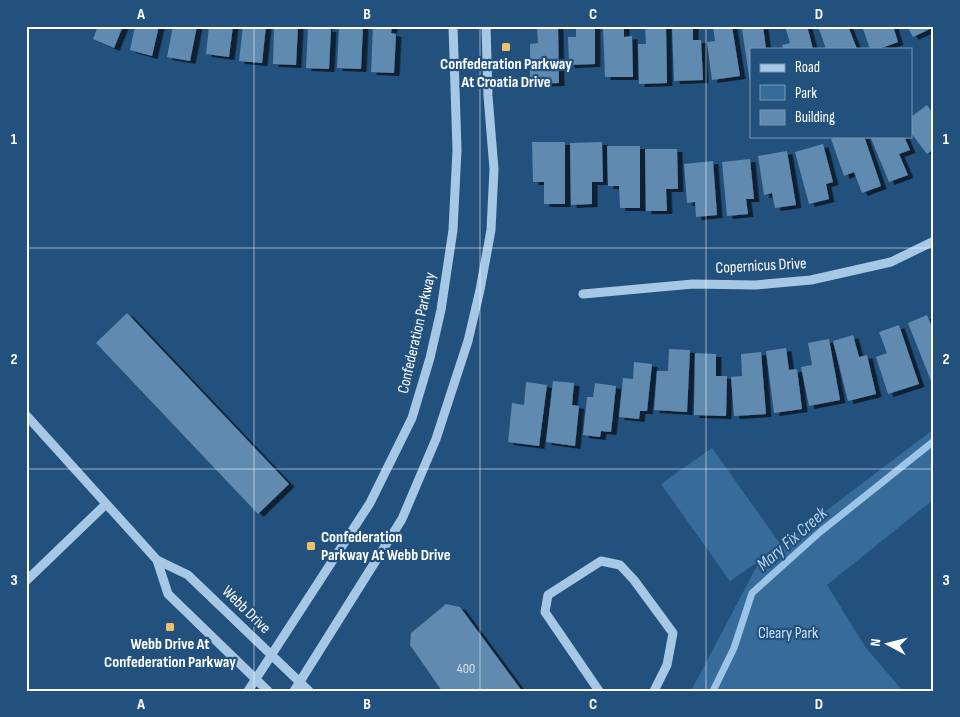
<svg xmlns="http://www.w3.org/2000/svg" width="960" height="717" viewBox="0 0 960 717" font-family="'Sofia Sans Condensed',sans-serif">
<defs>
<filter id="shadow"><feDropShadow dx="5.5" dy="3" stdDeviation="0" flood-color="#0009"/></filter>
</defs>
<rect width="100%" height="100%" fill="#23517d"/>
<path fill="#376c9a" d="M934 429V499L827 585 866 648 903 691H691L759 562 775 550 730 581 661 484 712 448 781 545Z"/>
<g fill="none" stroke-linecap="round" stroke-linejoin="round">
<path stroke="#9bc4e6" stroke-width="7" d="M713 691 734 648 752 593 820 532 934 441"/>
</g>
<path fill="#608ab0" filter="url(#shadow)" d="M98 26H123L114 48 93 39Z
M135 26H159L152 56 130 50Z
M173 26H197L190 61 167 57Z
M209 26H233L229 57 206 54Z
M243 26H266L262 63 239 61Z
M274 26H298L296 65 273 64Z
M308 26H327V29H331L329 69 306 68Z
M344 26H363L361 69 337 68 339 28H343Z
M373 26H392L391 33 396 34 394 73 371 72Z
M537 26H558L559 83 530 84V44L538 43Z
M576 26H595V64L569 65 568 37H576Z
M603 26H624V37L632 36 633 77H605Z
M645 26H666L667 83 639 84 638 44H646Z
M672 26H693V40H701L703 80 674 81Z
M713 26H732L740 76 712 80 707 42 715 41Z
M763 26 766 49H751L750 83 742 29Z
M785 26H807L813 49H783L782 45 790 43Z
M818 26H848L857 49H826Z
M862 26H893L898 42 879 49H870Z
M907 26H934V27L913 37Z
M927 105 934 115V149L927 154 911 133V117Z
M837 136H864L881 186 862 193 854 172 844 176 831 139Z
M870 136H904L910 150 899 154 908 175 889 182Z
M532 142H565V204H544V182H533Z
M602 142 603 182H592V204L571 205 570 143Z
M823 144 833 182 826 184 829 199 809 204 795 152Z
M607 146H640V208H620L619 186H608Z
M645 149H677L678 189H666L667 211H646Z
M787 151 796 205 775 208 772 193 764 195 758 156Z
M750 159 754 199H746L748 214 727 216 722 162Z
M713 161 717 215 696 217 695 202 687 203 684 164Z
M127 313 289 484 258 514 96 343Z
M927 315 934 332V380L931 381 908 323Z
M899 325 919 384 888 394 876 357 887 353 879 332Z
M853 335 859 357 867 355 876 394 848 401 833 341Z
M829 339 840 400 809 406 801 367 812 365 808 343Z
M786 348 789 370 797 369 802 409 774 413 766 351Z
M669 349 690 350 687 412 654 410 657 371H668Z
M761 352 766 414 734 416 731 377 742 376 741 354Z
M695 353 716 354V376H727L726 416 694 415Z
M634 362 652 364 647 411H640L639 419 619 417 623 378 633 379Z
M553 381 574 383 572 405 579 406 575 446 546 442Z
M526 382 547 385 539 446 508 442 512 403 524 405Z
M595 383 616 386 611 432 601 431 600 437 583 435 587 397H593Z
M446 604 460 607 522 691H442L410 645 411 633Z"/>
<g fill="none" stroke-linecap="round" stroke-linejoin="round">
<path stroke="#a7c8e5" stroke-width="9" d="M583 294 693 284 755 285 811 280 891 262 934 241
M26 415 157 560 168 594 268 691
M157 560 188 575 309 691
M26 581 106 504
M248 691 370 503 412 418 430 358 441 310 453 230 457 150 453 26
M294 691 402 519 436 439 468 341 480 290 491 230 494 169 488 96 486 26
M599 691 545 612 548 595 601 561 620 565 634 580 673 633 667 665 654 691"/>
</g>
<path fill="none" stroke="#fff" stroke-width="1" stroke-opacity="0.55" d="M254 26V691M480 26V691M706 26V691M26 248H934M26 469H934"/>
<g fill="#f0bf6b" stroke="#23517d" stroke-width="2">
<rect x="501" y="42" width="10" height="10" rx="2.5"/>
<rect x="306" y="541" width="10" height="10" rx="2.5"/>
<rect x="165" y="622" width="10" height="10" rx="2.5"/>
</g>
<g text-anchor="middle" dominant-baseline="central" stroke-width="4.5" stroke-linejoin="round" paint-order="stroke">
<g font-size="14" fill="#d7e2eb">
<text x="466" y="668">400</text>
</g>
<g font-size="16" font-weight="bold" fill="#fff" stroke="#23517d">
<text x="506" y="64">Confederation Parkway<tspan x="506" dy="18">At Croatia Drive</tspan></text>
<text x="321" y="537" text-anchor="start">Confederation<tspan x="321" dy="18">Parkway At Webb Drive</tspan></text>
<text x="170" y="644">Webb Drive At<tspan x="170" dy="18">Confederation Parkway</tspan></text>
</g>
<g font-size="16" fill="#fff" stroke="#23517d">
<text transform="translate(761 266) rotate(-3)">Copernicus Drive</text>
<text transform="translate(417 333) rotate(-77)">Confederation Parkway</text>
<text transform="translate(246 610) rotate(44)">Webb Drive</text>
</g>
<g font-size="16" fill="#cae1f4" stroke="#23517d">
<text x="788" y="633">Cleary Park</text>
</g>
<g font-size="18" font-style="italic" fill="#b3d2ed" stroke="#23517d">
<text transform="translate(792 539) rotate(-41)">Mary Fix Creek</text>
</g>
</g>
<rect width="960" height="717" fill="none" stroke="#23517d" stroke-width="55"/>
<rect x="750" y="48" width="162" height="90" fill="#23517d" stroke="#7b97b1"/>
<rect x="760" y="64" width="25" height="8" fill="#a7c8e5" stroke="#7b97b1"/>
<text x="795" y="72" font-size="15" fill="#ffffff">Road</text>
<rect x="760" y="85" width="25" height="15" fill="#376c9a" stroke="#7b97b1"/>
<text x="795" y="98" font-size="15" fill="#ffffff">Park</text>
<rect x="760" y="110" width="25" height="15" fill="#608ab0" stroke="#7b97b1"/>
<text x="795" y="122" font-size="15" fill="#ffffff">Building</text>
<g transform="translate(888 644) rotate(277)" stroke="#23517d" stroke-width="4" paint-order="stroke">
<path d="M0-4L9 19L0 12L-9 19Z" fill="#ffffff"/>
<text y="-8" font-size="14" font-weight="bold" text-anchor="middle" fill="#ffffff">N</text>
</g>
<rect x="28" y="28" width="904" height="662" fill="none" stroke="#fff" stroke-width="2"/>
<g font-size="16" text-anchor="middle" font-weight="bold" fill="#fff">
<text x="141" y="19">A</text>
<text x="367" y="19">B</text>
<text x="593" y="19">C</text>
<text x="819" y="19">D</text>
<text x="14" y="144">1</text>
<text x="946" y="144">1</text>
<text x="14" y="364">2</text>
<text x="946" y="364">2</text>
<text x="14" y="585">3</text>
<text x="946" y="585">3</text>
<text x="141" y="709">A</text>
<text x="367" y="709">B</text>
<text x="593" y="709">C</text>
<text x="819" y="709">D</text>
</g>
</svg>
